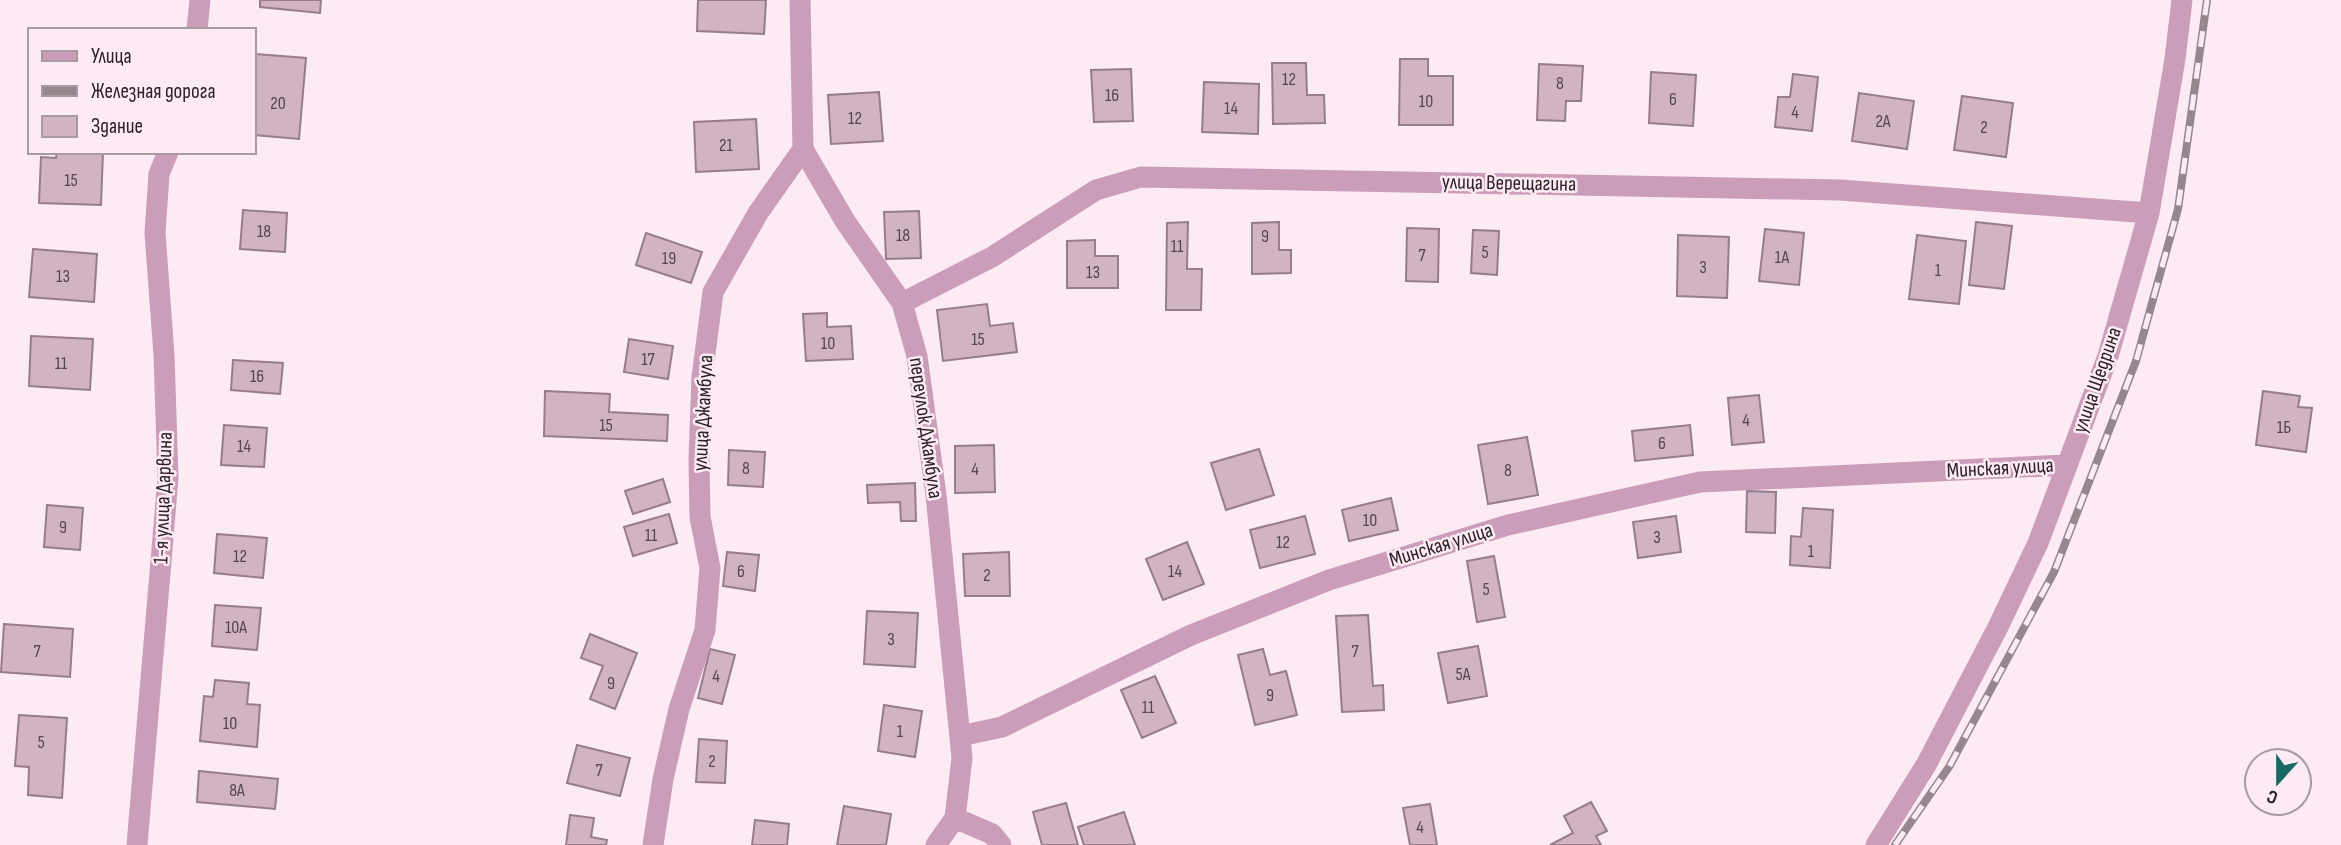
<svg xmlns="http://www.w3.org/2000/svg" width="2341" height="845" viewBox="0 0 2341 845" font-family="'Sofia Sans Condensed',sans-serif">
<rect width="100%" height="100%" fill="#fceaf4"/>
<path fill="#d1b4c4" stroke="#977c8b" stroke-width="2" d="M260 0H321L320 13 260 7Z
M698 0H766L764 34 697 31Z
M255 54 306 58 299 139 254 135Z
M1400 59H1428V76H1453V125H1399Z
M1272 63H1306L1307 95H1324L1325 123 1273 124Z
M1539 64 1583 66 1581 101H1566L1565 121 1537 120Z
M1131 69 1133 121 1094 122 1091 70Z
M1651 72 1696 75 1693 126 1649 123Z
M1793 74 1818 77 1812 131 1775 127 1778 97H1790Z
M1204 82 1259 84 1258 134 1202 132Z
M879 92 883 141 831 144 828 95Z
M1859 93 1914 101 1907 149 1852 141Z
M1962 96 2013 103 2006 157 1954 150Z
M756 119 759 169 696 172 694 122Z
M57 152H103L101 205 39 203 41 157 56 158Z
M243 210 287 213 285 252 240 249Z
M919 211 921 258 886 259 884 212Z
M1188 222 1187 269H1202L1201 310H1166L1167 223Z
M1279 222V250H1291V273L1252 274V223Z
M1976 222 2012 226 2004 289 1969 285Z
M1407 228 1439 229 1438 282 1406 281Z
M1765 229 1804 233 1799 285 1759 281Z
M1473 230 1499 231 1497 275 1471 273Z
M646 233 702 252 691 283 636 265Z
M1678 235 1729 237 1727 298 1677 296Z
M1917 235 1966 241 1959 304 1909 299Z
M1095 240V256H1118V288H1067V241Z
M33 249 97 254 94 302 29 297Z
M987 304 990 326 1013 323 1017 352 943 361 937 310Z
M827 313V327L851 326 853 359 806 361 803 314Z
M31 336 93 339 90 390 29 386Z
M629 339 673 346 668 379 624 372Z
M233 360 283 363 280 394 231 390Z
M545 391 610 394 609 412 668 415 667 441 544 436Z
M2263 391 2300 396 2298 407 2312 408 2306 452 2256 445Z
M1759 395 1764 442 1732 445 1728 398Z
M224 425 267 428 264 467 221 465Z
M1690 425 1693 455 1635 461 1632 431Z
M1527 437 1538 495 1488 504 1478 445Z
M994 445 995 492 955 493V446Z
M1259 449 1274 495 1226 510 1211 463Z
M729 450 765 452 763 487 728 485Z
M663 479 670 502 633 514 625 491Z
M915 483 916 521H901L900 502 868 503 867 485Z
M1747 491 1776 492 1775 533 1746 532Z
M1391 498 1398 530 1349 541 1342 510Z
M47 505 83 508 80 550 44 547Z
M1803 508 1833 510 1830 568 1790 565 1791 536 1801 537Z
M669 514 677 543 633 556 624 527Z
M1305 516 1315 554 1260 568 1250 530Z
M1676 516 1681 552 1638 558 1633 522Z
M217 534 267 538 263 578 214 573Z
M1187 542 1204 584 1163 600 1146 559Z
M727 552 759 555 755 591 723 586Z
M1009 552 1010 596H965L963 554Z
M1494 556 1505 617 1477 622 1467 561Z
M215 605 261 608 257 650 212 646Z
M867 611 918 613 915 667 864 664Z
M1368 615 1373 686 1383 685 1384 710 1342 712 1336 616Z
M4 624 73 629 70 677 1 672Z
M590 634 637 653 615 709 590 699 603 666 581 658Z
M1478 646 1487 696 1448 703 1438 653Z
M710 649 735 655 722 704 698 698Z
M1263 649 1270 675 1286 671 1297 715 1255 725 1238 655Z
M1155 676 1176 723 1142 738 1121 690Z
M215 680 249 683 247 704 260 705 257 747 200 741 204 696 213 697Z
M884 705 922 711 915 757 878 751Z
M19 715 67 718 62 798 28 795 29 767 15 766Z
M699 739 727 741 725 783 696 782Z
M577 745 630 758 620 796 567 783Z
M199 771 278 779 275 809 197 802Z
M1591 802 1607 831 1596 836 1601 845H1550L1573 833 1564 816Z
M1066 803 1078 845H1042L1033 812Z
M1430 804 1437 845H1410L1403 808Z
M844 806 891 814 886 845H837Z
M1124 812 1135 845H1084L1078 827Z
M570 815 594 818 591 837 607 840 606 845H566Z
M755 820 789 824 787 845H752Z"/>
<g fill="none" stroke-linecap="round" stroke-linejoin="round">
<path stroke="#cb9db8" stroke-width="21" d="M197 30 200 0
M803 149 845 221 902 303 917 356 936 495 962 758 955 818 936 845
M902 303 992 257 1096 190 1141 177 1840 190 2149 213
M960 736 1002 727 1191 635 1329 580 1508 525 1700 482 2067 465
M955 818 992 834 1001 845
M137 845 168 478 164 355 155 233 159 174 168 152
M653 845 663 779 679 709 705 630 710 568 700 517 699 458 702 377 713 292 758 213 803 149 800 0
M1876 845 1926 765 1998 627 2038 543 2108 356 2149 213 2175 59 2182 0"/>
<g stroke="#96878f" stroke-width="8">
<path id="rail" d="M1895 845 1949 767 2054 572 2136 361 2178 209 2207 0"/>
</g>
<use href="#rail" stroke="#fceaf4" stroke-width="5" stroke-dasharray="16" stroke-linecap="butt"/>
</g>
<g text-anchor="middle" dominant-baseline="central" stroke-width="5" stroke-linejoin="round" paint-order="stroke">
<g font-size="18" fill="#55464e">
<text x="1289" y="79">12</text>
<text x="1560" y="83">8</text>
<text x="1112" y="95">16</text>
<text x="1673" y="99">6</text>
<text x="1426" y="101">10</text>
<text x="278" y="103">20</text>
<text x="1231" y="108">14</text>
<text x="1795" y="112">4</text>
<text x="855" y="118">12</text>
<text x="1883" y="121">2А</text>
<text x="1984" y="127">2</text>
<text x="726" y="145">21</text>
<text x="71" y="180">15</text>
<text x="264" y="231">18</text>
<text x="903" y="235">18</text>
<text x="1265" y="236">9</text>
<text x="1177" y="246">11</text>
<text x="1485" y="252">5</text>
<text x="1422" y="255">7</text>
<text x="1782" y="257">1А</text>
<text x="669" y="258">19</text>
<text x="1703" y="267">3</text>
<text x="1938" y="270">1</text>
<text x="1093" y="272">13</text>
<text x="63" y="276">13</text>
<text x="978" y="339">15</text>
<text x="828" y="343">10</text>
<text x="648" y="359">17</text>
<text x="61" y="363">11</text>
<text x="257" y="376">16</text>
<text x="1746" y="420">4</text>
<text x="606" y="425">15</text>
<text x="2284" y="427">1Б</text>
<text x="1662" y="443">6</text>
<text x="244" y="446">14</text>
<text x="746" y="468">8</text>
<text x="975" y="469">4</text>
<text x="1508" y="470">8</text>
<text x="1370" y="520">10</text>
<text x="63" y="527">9</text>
<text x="651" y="535">11</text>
<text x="1657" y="537">3</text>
<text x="1283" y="542">12</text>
<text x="1811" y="551">1</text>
<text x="240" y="556">12</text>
<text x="741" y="571">6</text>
<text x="1175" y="571">14</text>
<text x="987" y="575">2</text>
<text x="1486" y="589">5</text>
<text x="236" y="627">10А</text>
<text x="891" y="639">3</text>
<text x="37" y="651">7</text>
<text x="1355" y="651">7</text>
<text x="1463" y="674">5А</text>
<text x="716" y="676">4</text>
<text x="611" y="683">9</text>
<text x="1270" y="695">9</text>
<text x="1148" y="707">11</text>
<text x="230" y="723">10</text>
<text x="900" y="731">1</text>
<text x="41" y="742">5</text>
<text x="712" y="761">2</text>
<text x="599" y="770">7</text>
<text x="237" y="790">8А</text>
<text x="1420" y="827">4</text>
</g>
<g font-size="21" fill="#2c2127" stroke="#fceaf4">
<text transform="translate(1509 183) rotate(1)">улица Верещагина</text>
<text transform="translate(2097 380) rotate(-71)">улица Щедрина</text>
<text transform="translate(703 413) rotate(-87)">улица Джамбула</text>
<text transform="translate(926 428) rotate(82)">переулок Джамбула</text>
<text transform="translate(2000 468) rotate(-3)">Минская улица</text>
<text transform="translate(163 498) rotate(-88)">1-я улица Дарвина</text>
<text transform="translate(1441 545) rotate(-17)">Минская улица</text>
</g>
</g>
<rect x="28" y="28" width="228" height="126" fill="#fceaf4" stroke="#a99aa2" stroke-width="2"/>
<rect x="42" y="51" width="35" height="10" fill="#cb9db8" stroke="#a99aa2" stroke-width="2"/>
<text x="91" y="63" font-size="21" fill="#2c2127">Улица</text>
<rect x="42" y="86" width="35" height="10" fill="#96878f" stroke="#a99aa2" stroke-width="2"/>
<text x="91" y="98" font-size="21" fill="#2c2127">Железная дорога</text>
<rect x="42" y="116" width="35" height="21" fill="#d1b4c4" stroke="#a99aa2" stroke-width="2"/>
<text x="91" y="133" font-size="21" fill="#2c2127">Здание</text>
<g transform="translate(2278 782) rotate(201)"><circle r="33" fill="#fceaf4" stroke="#a99aa2" stroke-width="2"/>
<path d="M0-5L12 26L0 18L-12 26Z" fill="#1a6866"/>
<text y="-10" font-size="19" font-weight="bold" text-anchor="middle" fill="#2c2127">С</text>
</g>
</svg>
